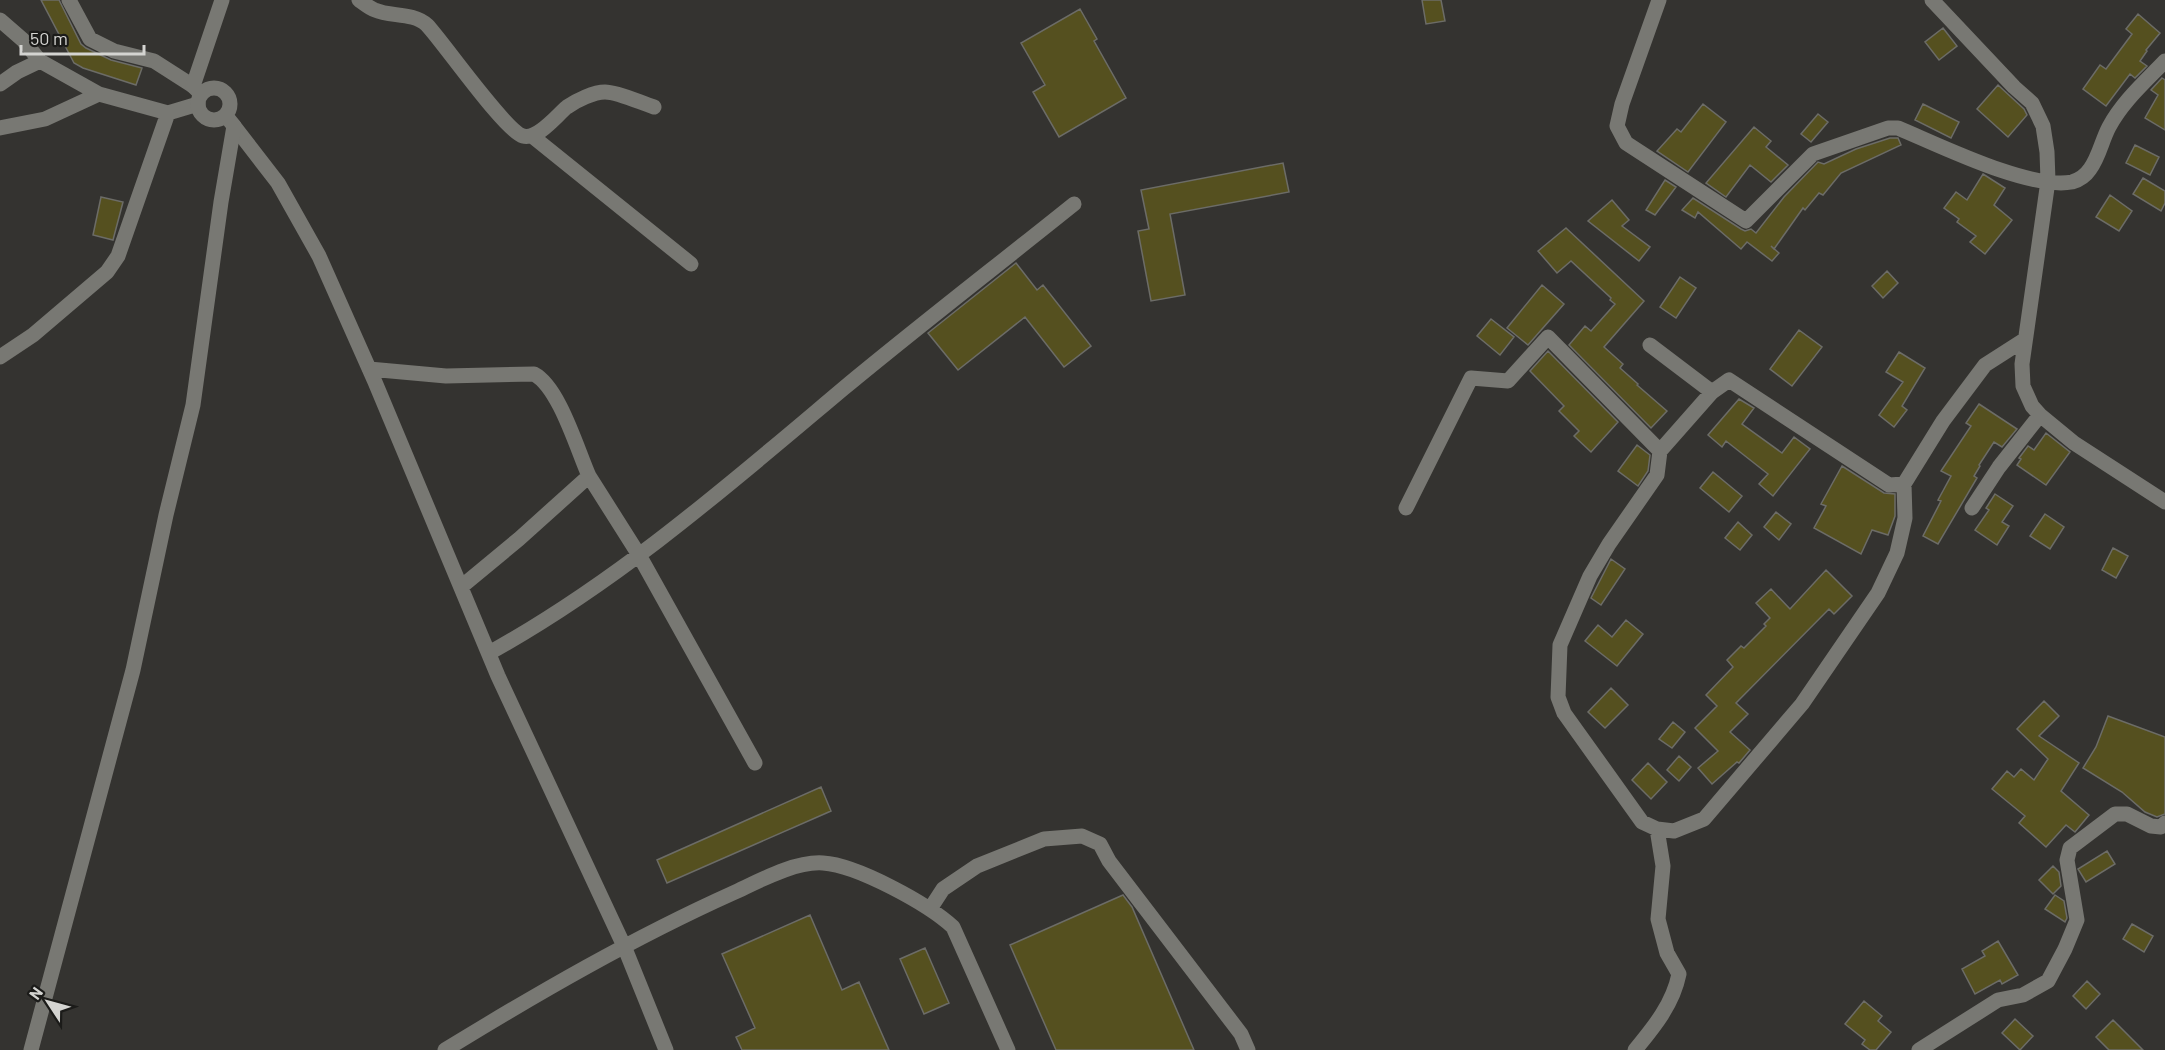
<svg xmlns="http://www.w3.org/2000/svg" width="2165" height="1050" viewBox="0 0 2165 1050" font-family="Barlow,sans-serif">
<rect width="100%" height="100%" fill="#343330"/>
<path fill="#55501f" stroke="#6c6c67" stroke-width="1.5" d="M41 0H59L81 44 86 48 111 60 142 68 136 85 83 68 74 63Z
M1422 0H1441L1445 21 1426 24Z
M1080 9 1097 39 1094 41 1126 98 1059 137 1033 92 1045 85 1021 43Z
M2138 14 2160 33 2146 50 2147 51 2140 61 2147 66 2135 78 2130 74 2106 106 2083 89 2100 65 2106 69 2132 34 2126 29Z
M1943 28 1957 46 1939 60 1925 42Z
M2162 78 2165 80V130L2145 118 2158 95 2151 90Z
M1998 85 2024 109 2027 115 2008 137 1977 109Z
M1703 104 1726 122 1688 172 1657 151 1677 129 1681 132Z
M1923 104 1959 122 1951 138 1915 120Z
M1818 114 1828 122 1811 142 1801 134Z
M1754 127 1771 141 1766 147 1788 165 1771 182 1750 165 1726 197 1706 183Z
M1890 138H1898L1901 145 1841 173 1823 195 1819 193 1805 210 1803 208 1774 249 1771 246 1779 253 1772 261 1747 242 1741 249 1698 212 1695 218 1682 210 1693 198 1741 229 1745 231 1751 229 1756 233 1784 197 1818 162 1824 164 1856 149Z
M2135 145 2159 157 2150 175 2126 163Z
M1283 163 1289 192 1170 214 1185 295 1151 301 1138 231 1149 229 1141 190Z
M1983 174 2005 188 1994 205 2012 220 1985 254 1970 242 1976 236 1957 222 1959 219 1944 208 1956 192 1967 200Z
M2143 178 2165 191V203L2161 211 2133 194Z
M1665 180 1676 187 1655 215 1646 210Z
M2110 195 2132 211 2119 231 2096 217Z
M101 197 123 202 113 240 93 235Z
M1612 200 1629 220 1622 226 1650 247 1639 261 1588 221Z
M1566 228 1644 301 1604 347 1623 364 1620 368 1638 384 1637 385 1667 411 1651 428 1569 345 1585 326 1591 331 1615 304 1610 300 1611 298 1571 261 1557 273 1538 251Z
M1016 263 1037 290 1043 285 1091 346 1064 367 1025 317 958 370 928 333Z
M1887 271 1898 283 1883 298 1872 286Z
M1680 277 1696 288 1676 318 1660 307Z
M1542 285 1564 304 1528 345 1507 328Z
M1491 319 1514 337 1500 355 1477 336Z
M1799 330 1822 347 1792 386 1770 369Z
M1548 351 1618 422 1591 452 1574 436 1579 431 1559 411 1564 406 1530 371Z
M1899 352 1925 368 1902 406 1907 410 1894 427 1879 415 1903 382 1886 372Z
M1739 399 1754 408 1742 424 1782 453 1794 437 1810 449 1773 496 1759 484 1768 474 1726 441 1722 447 1708 435Z
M1979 404 2017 429 2002 447 1994 442 1979 465 1980 466 1974 476 1977 478 1938 544 1923 536 1941 501 1938 500 1951 476 1941 471 1971 426 1966 423Z
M2046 433 2070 452 2046 485 2017 465 2021 459 2019 458 2028 446 2034 450Z
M1637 445 1650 455 1648 471 1638 486 1618 471Z
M1842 466 1884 493 1895 494V516L1888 535 1872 530 1861 554 1814 528 1826 506 1821 504Z
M1713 472 1742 496 1729 512 1700 488Z
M1995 494 2013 506 2002 522 2009 526 1997 545 1975 530 1989 510 1986 508Z
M1776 512 1791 524 1779 540 1764 527Z
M2045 514 2064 527 2050 549 2030 536Z
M1738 522 1752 535 1740 550 1725 538Z
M2113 548 2128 556 2116 578 2102 570Z
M1611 559 1625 569 1601 605 1591 598Z
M1826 570 1852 596 1834 614 1829 609 1736 703 1748 714 1730 732 1750 750 1739 763 1737 762 1712 784 1698 768 1718 751 1695 728 1717 706 1706 695 1733 667 1727 660 1741 646 1744 648 1766 626 1764 624 1770 618 1756 603 1771 589 1790 609Z
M1626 620 1643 634 1617 666 1585 641 1598 625 1612 637Z
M1611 688 1628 705 1605 728 1588 712Z
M2044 701 2059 716 2039 736 2079 763 2061 791 2089 815 2075 832 2066 825 2046 847 2019 823 2025 816 1992 789 2007 771 2014 777 2021 769 2034 780 2048 759 2017 729Z
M2108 716 2165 737V814L2157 817 2145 812 2122 792 2083 768 2096 747Z
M1673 722 1685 732 1672 748 1659 739Z
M1679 756 1691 767 1679 781 1667 770Z
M1648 763 1667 782 1651 799 1632 780Z
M821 787 831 811 667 883 657 860Z
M2107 851 2115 864 2086 882 2078 869Z
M2053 866 2059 872 2061 886 2053 894 2039 880Z
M1123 895 1132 907 1194 1050H1056L1010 945Z
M2055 895 2064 901 2067 918 2065 922 2045 909Z
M810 915 842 990 859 982 889 1050H742L736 1037 755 1028 722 954Z
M2132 924 2153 936 2144 952 2123 939Z
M1998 941 2018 975 2002 984 2000 980 1975 994 1962 969 1985 956 1982 951Z
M925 948 949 1003 924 1014 900 959Z
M2087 981 2100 994 2086 1009 2073 996Z
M1864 1001 1882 1016 1878 1021 1891 1032 1876 1050H1870L1862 1044 1865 1040 1845 1024Z
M2015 1019 2033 1036 2020 1050 2002 1033Z
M2113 1020 2143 1050H2109L2096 1037Z"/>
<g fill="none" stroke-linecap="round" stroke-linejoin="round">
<path stroke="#787873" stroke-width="15" d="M69 0 90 39 114 51 154 61 193 86
M359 0C364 3 369 8 375 10 390 17 413 12 427 25 444 43 505 131 523 136 538 140 557 115 567 107 577 100 594 92 605 92 618 92 641 103 654 107
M1659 0 1622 104 1617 126 1626 143 1746 221 1813 154 1888 128H1898C1939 145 2029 190 2072 182 2079 180 2086 175 2090 169 2099 157 2102 140 2109 127 2123 101 2145 82 2165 61
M1932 0 2014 87 2032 103 2043 126 2047 152 2048 181 2022 364 2023 386 2032 406 2040 415 2074 443 2165 502
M0 20 23 40 40 61
M0 84 17 72 40 61 99 94 168 113 118 256 107 272 33 335 0 357
M168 113 198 104
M234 126 278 183 319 256 375 382 498 676 624 946 666 1050
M0 128 45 119 99 94
M532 136 691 264
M1650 345 1712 392
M369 369 446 376 534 374C559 387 577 449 589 476
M1660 451 1657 475 1609 544 1590 576 1560 645 1558 697 1564 713 1642 822 1657 829 1674 831 1704 819 1802 704 1878 593 1897 553 1905 518 1904 484
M1406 508 1471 378 1508 381 1548 337 1660 451 1712 392 1729 380 1889 485 1904 484 1943 421 1985 365 2024 340
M1972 508 1999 467 2040 415
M461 587 519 539 589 476 639 555 755 763
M489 653C619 581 731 483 844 388 920 325 998 265 1074 204
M930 909 943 889 977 866 1044 839 1082 836 1100 844 1109 861 1241 1034 1248 1050
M445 1050C538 993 633 938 733 893 759 881 795 861 823 863 857 865 928 904 953 927L1008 1050
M1635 1050C1654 1027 1673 1004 1679 974L1667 953 1658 919 1663 866 1657 829
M1919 1050 1998 1000 2023 995 2048 981 2065 949 2077 920 2067 860 2070 848 2115 814H2127L2151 826 2161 827 2165 823"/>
<path stroke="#787873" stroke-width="15" d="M198 104a16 16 0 1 1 32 0a16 16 0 1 1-32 0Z
M201 94 193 86 222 0
M31 1050 133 670 166 515 193 405 221 202 234 126 226 116"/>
</g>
<g transform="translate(48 1002) rotate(306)" stroke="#1b1b19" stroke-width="4.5" paint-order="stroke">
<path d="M0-4.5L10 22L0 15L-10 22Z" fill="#d4d4d1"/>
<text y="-9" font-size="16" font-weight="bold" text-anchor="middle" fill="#d4d4d1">N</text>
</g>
<path d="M21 45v9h123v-9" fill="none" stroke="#d4d4d1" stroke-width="3"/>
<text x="30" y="45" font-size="18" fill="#d4d4d1" stroke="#1b1b19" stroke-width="4.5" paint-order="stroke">50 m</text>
</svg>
